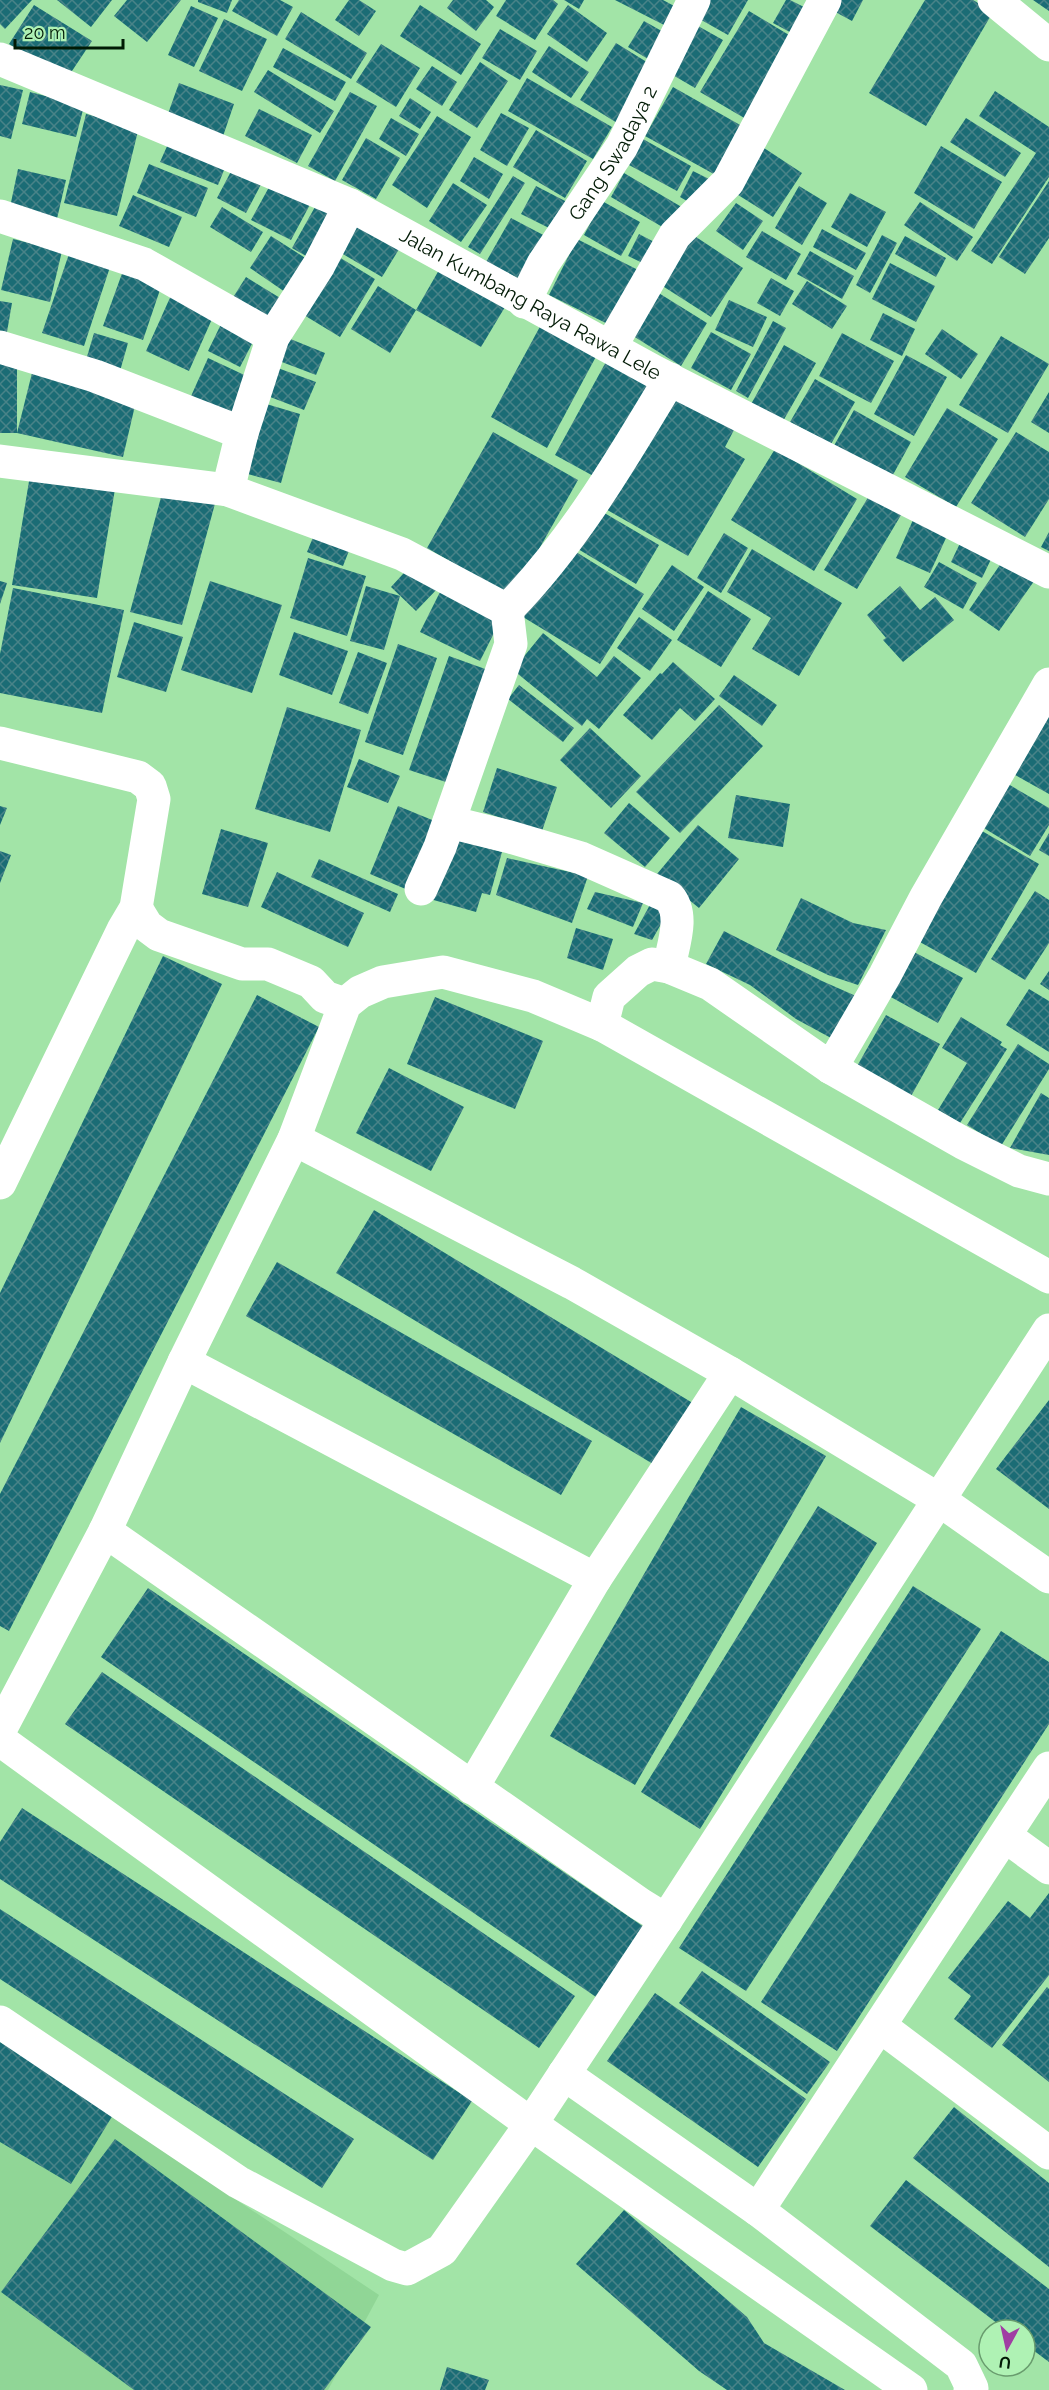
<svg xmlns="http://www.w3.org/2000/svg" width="1049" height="2390" viewBox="0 0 1049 2390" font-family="Raleway,sans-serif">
<defs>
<pattern id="building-cross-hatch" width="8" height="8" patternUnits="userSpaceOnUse" patternTransform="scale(1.5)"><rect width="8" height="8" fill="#1b6c75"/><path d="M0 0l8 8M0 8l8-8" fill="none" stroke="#498388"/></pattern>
</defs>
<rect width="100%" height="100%" fill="#a2e4a7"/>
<path fill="#90d696" d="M0 2042 379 2295 328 2390H0Z"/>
<path fill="url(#building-cross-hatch)" d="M0 0H32L5 29 0 24Z
M57 0H112L91 27Z
M127 0H181L147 42 114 16Z
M198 0H232L227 13 198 2Z
M239 0H280L293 7 277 36 232 11Z
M349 0H359L376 11 359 36 335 20Z
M453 0H486L494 7 476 31 447 8Z
M506 0H553L558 4 535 40 496 16Z
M564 0H584L579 9Z
M615 0H663L676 7 666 26Z
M706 0H748L728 35 696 17Z
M786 0H790L812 11 799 37 773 23Z
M832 0H863L852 21 828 8Z
M925 0H973L993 12 926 126 869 93Z
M1033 0H1049V11Z
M34 5 92 41 66 80 9 44Z
M420 5 481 44 461 75 400 36Z
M568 5 607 33 587 62 547 34Z
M191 6 218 18 194 67 168 55Z
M749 11 799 41 751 122 700 92Z
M301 12 367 53 351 79 285 39Z
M224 19 267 39 242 91 199 71Z
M644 21 674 38 658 65 628 47Z
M698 26 723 40 695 88 671 74Z
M500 29 537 51 520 80 482 58Z
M616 43 658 69 622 126 580 100Z
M381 44 420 68 396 107 356 82Z
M549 46 589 72 571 98 532 72Z
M283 48 346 82 335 101 273 67Z
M480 62 508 81 477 128 449 110Z
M432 66 457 82 442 106 416 89Z
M268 70 334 111 320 133 254 92Z
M527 78 612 127 593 159 508 111Z
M179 83 234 104 221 142 165 122Z
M0 85 23 90 11 139 0 136Z
M673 87 749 130 721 178 645 136Z
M995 91 1049 127V177L992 264 971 251 1036 153 979 116Z
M30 92 84 106 76 137 22 124Z
M350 92 377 106 335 181 308 166Z
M410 98 431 112 420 129 399 116Z
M259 109 312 135 297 163 245 136Z
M501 113 529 128 507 166 480 150Z
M86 114 139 127 117 216 64 203Z
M437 116 471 137 427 208 392 185Z
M391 118 419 134 406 156 379 139Z
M966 118 1021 153 1005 177 950 142Z
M536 130 587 161 565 198 513 167Z
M172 135 229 158 218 185 160 162Z
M366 138 400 158 376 199 342 180Z
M643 139 691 166 677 191 629 165Z
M941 146 1002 182 974 229 914 193Z
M764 148 802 173 773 217 735 193Z
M474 157 503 174 489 199 460 181Z
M237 160 266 175 246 213 217 198Z
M149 164 208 188 196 217 137 193Z
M18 169 66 180 56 223 9 212Z
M693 171 713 181 699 208 680 197Z
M624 173 685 209 671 232 611 197Z
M513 176 525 183 480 254 468 247Z
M274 178 313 199 291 240 251 220Z
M1049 181V238L1025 274 999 257Z
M453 183 487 205 461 242 429 221Z
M536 186 569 203 555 231 521 214Z
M799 186 827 203 802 245 775 228Z
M850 193 886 212 867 247 831 227Z
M133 195 182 217 169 247 119 226Z
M320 198 341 211 313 260 292 248Z
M602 201 640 222 621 256 584 235Z
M920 202 973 237 957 261 904 225Z
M736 203 763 221 743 250 716 231Z
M222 207 263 232 251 252 210 227Z
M358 214 404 241 382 277 336 250Z
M511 218 549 238 525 282 486 262Z
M822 229 866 253 856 270 813 247Z
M762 231 801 254 786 280 746 257Z
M639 234 662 246 651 267 628 256Z
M693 235 743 268 711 317 661 285Z
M882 235 897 243 870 293 856 285Z
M271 236 310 261 288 294 250 268Z
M905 236 946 258 936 277 895 254Z
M13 239 62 251 50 302 1 290Z
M577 239 648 275 620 330 549 295Z
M70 251 111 264 84 346 42 333Z
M810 251 854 276 842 299 797 274Z
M334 254 375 279 340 337 299 312Z
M890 263 935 286 916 322 872 299Z
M124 268 163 281 143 340 103 326Z
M439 270 505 307 481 347 416 310Z
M246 277 285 301 271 323 232 299Z
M771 278 794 291 780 316 757 303Z
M807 281 847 306 832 329 792 304Z
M378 286 416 310 390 353 351 329Z
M173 291 216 310 189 371 146 351Z
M657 292 707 323 681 366 630 334Z
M729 300 767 317 753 347 715 330Z
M0 301 12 303 7 332 0 331Z
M883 313 915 329 902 356 870 340Z
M224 318 257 334 240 367 208 351Z
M543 321 599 351 547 448 491 417Z
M773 321 786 328 748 398 736 391Z
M942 329 978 354 961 379 925 354Z
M711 332 751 354 731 390 691 368Z
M94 333 128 343 120 371 86 360Z
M842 333 894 361 871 403 819 376Z
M283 336 325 353 316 375 274 359Z
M1001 336 1049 364 1008 433 959 405Z
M784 345 816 363 782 423 750 406Z
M906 355 947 377 914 436 874 414Z
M208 358 253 379 232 424 188 403Z
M607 360 649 383 597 478 555 455Z
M0 362H17V433L32 373 137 397 123 457 17 433H0Z
M275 367 316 382 304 410 265 395Z
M815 379 855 402 831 444 790 422Z
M1049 392V433L1031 422Z
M672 394 734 430 725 447 745 459 688 556 602 507Z
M263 403 300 414 281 483 244 473Z
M947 408 998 439 956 507 905 477Z
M854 410 911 442 889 482 831 451Z
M493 432 578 480 512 597 427 548Z
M1016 432 1049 452V499L1025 537 971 503Z
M775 449 857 499 814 571 731 520Z
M30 475 115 489 97 598 12 585Z
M164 486 216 500 182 625 130 612Z
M872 491 904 510 857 589 824 570Z
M601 511 659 545 636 584 578 549Z
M917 511 951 527 930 573 896 558Z
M316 530 352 543 343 566 307 552Z
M1049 532V551L1041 547Z
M724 533 748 548 721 593 697 578Z
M963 537 994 553 982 578 951 562Z
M568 547 644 594 600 664 523 617Z
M752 549 842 603 799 676 752 649 771 618 727 592Z
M1006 556 1037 577 999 631 969 610Z
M308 558 366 576 347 636 290 618Z
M414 562 440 586 416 611 391 587Z
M939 562 977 583 963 609 924 587Z
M672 565 704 587 674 631 642 609Z
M0 581 7 583 0 604Z
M210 581 282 605 252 693 181 670Z
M366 586 400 596 384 650 350 641Z
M900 586 920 610 935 597 954 620 903 662 883 640 886 638 867 615Z
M13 588 124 610 102 713 0 693V654Z
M708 591 751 619 721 667 677 640Z
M440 592 500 621 480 661 420 632Z
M639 617 672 640 650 671 617 648Z
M134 622 183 637 166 692 117 677Z
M294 632 348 651 332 695 279 675Z
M543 633 597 677 614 656 641 678 599 729 587 719 582 726 513 670Z
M398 644 437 658 403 755 365 742Z
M358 652 387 663 368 714 339 703Z
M449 656 488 670 449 783 409 770Z
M673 662 715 699 695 721 680 708 652 740 623 715 660 673 662 674Z
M734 675 777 705 762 726 719 696Z
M519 685 574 728 563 742 508 699Z
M719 705 763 746 680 833 636 792Z
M287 707 361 730 330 832 255 809Z
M1049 715V794L1015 775Z
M590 728 641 776 611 808 560 760Z
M359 759 400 776 388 803 347 787Z
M497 768 557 787 542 831 483 812Z
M1008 784 1049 808V825L1030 856 982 827Z
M736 795 790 804 783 847 728 838Z
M629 803 670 838 645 867 604 833Z
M0 806 7 808 0 825Z
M398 806 437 822 408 890 370 874Z
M698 825 739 859 699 908 657 874Z
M221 829 268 843 248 907 202 894Z
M982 831 1039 864 976 973 918 941Z
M1049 833V856L1039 850Z
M455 839 502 852 490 895 482 893 476 912 430 899Z
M0 851 11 855 0 883Z
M507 858 588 876 572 923 496 895Z
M319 859 398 894 390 912 311 877Z
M277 872 364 913 348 947 261 907Z
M1035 891 1049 900V943L1025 980 991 959Z
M595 892 643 903 633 927 587 909Z
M801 898 853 923 886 930 858 985 828 975 776 950Z
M652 901 669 910 652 940 634 934Z
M576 928 613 939 603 970 567 958Z
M724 931 822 981 856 996 831 1038 796 1019 750 985 706 964Z
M914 952 963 978 938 1023 889 996Z
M163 956 222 984 0 1443V1293Z
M1049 971V990L1040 984Z
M1029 989 1049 1001V1052L1006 1025Z
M257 995 319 1027 9 1631 0 1626V1494Z
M435 997 543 1041 515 1109 407 1064Z
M886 1015 940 1044 910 1098 856 1068Z
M961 1017 1002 1042 1000 1045 1007 1049 960 1123 938 1110 967 1063 942 1048Z
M1018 1044 1049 1064V1069L1001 1146 967 1125Z
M389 1068 464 1107 431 1171 356 1133Z
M1041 1093 1049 1098V1155L1010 1148Z
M374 1210 696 1405 658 1467 336 1273Z
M277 1262 592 1441 561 1495 246 1316Z
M1049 1400V1509L996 1469Z
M741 1407 826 1456 635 1785 550 1736Z
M818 1506 877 1543 700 1829 641 1792Z
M913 1586 981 1629 746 1991 679 1948Z
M148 1588 644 1927 596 1997 101 1657Z
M1001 1631 1049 1662V1724L837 2051 761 2002Z
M102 1672 575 1996 539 2048 65 1724Z
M22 1808 472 2101 433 2160 0 1879V1842Z
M1049 1893V1975L992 2048 954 2019 971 1996 948 1978 1008 1901 1030 1918Z
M0 1909 354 2139 322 2188 0 1979Z
M702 1971 830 2062 807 2094 679 2003Z
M1047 1987 1049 1989V2082L1002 2045Z
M655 1993 806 2099 758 2167 607 2061Z
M0 2042 116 2110 71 2184 0 2142Z
M954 2107 1049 2183V2267L913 2158Z
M115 2139 371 2327 324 2390H134L1 2292Z
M906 2180 1049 2289V2362L1025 2344V2330H1006L870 2226Z
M624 2210 747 2317 764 2343 845 2390H727L699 2371 576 2264Z
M447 2367 489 2380 485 2390H440Z"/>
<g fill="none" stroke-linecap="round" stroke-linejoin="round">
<g stroke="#fff" stroke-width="33">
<path d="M994 0 1049 45"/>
<path id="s1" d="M0 59 350 205 655 372 1049 572"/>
<path d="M0 216 144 264 273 337"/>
<path id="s2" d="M524 302 543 264 622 146 694 0"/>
<path d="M611 346 675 235 728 182 825 0"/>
<path d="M0 347 95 376 242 433"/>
<path d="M0 461 228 490 402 554 507 610 511 644 440 847 421 889"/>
<path d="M228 490 242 433 273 337 319 265 350 205"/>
<path d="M507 610C573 543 622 459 670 379"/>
<path d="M0 743 138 777 150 786 154 799 136 908 123 930 0 1183"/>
<path d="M449 822 510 837 581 858 669 897C685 915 673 945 669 967"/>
<path d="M136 908 147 926 159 935 242 964H268L311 982 325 997 345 1004"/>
<path d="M602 1025 609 997 638 971 652 964 669 967 710 984 831 1068 885 975 926 897 1049 684"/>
<path d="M831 1068 963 1143 1019 1171 1049 1179"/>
<path d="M294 1139 572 1283 730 1373 938 1499 1049 1577"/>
<path d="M184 1362 595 1579"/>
<path d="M105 1531 640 1904 666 1920"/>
<path d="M0 1730 105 1531 184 1362 294 1139 345 1004 360 992 383 982 443 972 533 996 602 1025 1049 1277"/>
<path d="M0 1740 531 2124 911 2390"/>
<path d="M472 1788 595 1579 730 1373"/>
<path d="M1005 1836 1049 1868"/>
<path d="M0 2022 238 2182 393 2265 407 2269 442 2250 531 2124 666 1920 1049 1330"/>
<path d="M880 2026 1049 2153"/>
<path d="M564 2074 758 2210 961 2365 972 2388 970 2390"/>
<path d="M758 2210 1049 1768"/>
</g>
</g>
<g text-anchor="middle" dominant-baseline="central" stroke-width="6" stroke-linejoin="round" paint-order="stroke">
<g font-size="20" fill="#011a05" stroke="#aff2b4">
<text stroke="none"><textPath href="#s2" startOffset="174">Gang Swadaya 2</textPath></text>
<text stroke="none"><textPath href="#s1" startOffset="585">Jalan Kumbang Raya Rawa Lele</textPath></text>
</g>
</g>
<g transform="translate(1007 2348) rotate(188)"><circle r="28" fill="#aff2b4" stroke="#699c6e" stroke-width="1.5"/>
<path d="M0-4.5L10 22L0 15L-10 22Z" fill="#a03da3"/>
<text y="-9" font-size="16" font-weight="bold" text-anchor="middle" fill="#011a05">U</text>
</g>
<path d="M15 39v9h108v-9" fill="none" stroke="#011a05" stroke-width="3"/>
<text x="24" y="39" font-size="18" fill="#011a05" stroke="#aff2b4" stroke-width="4.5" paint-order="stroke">20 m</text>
</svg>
